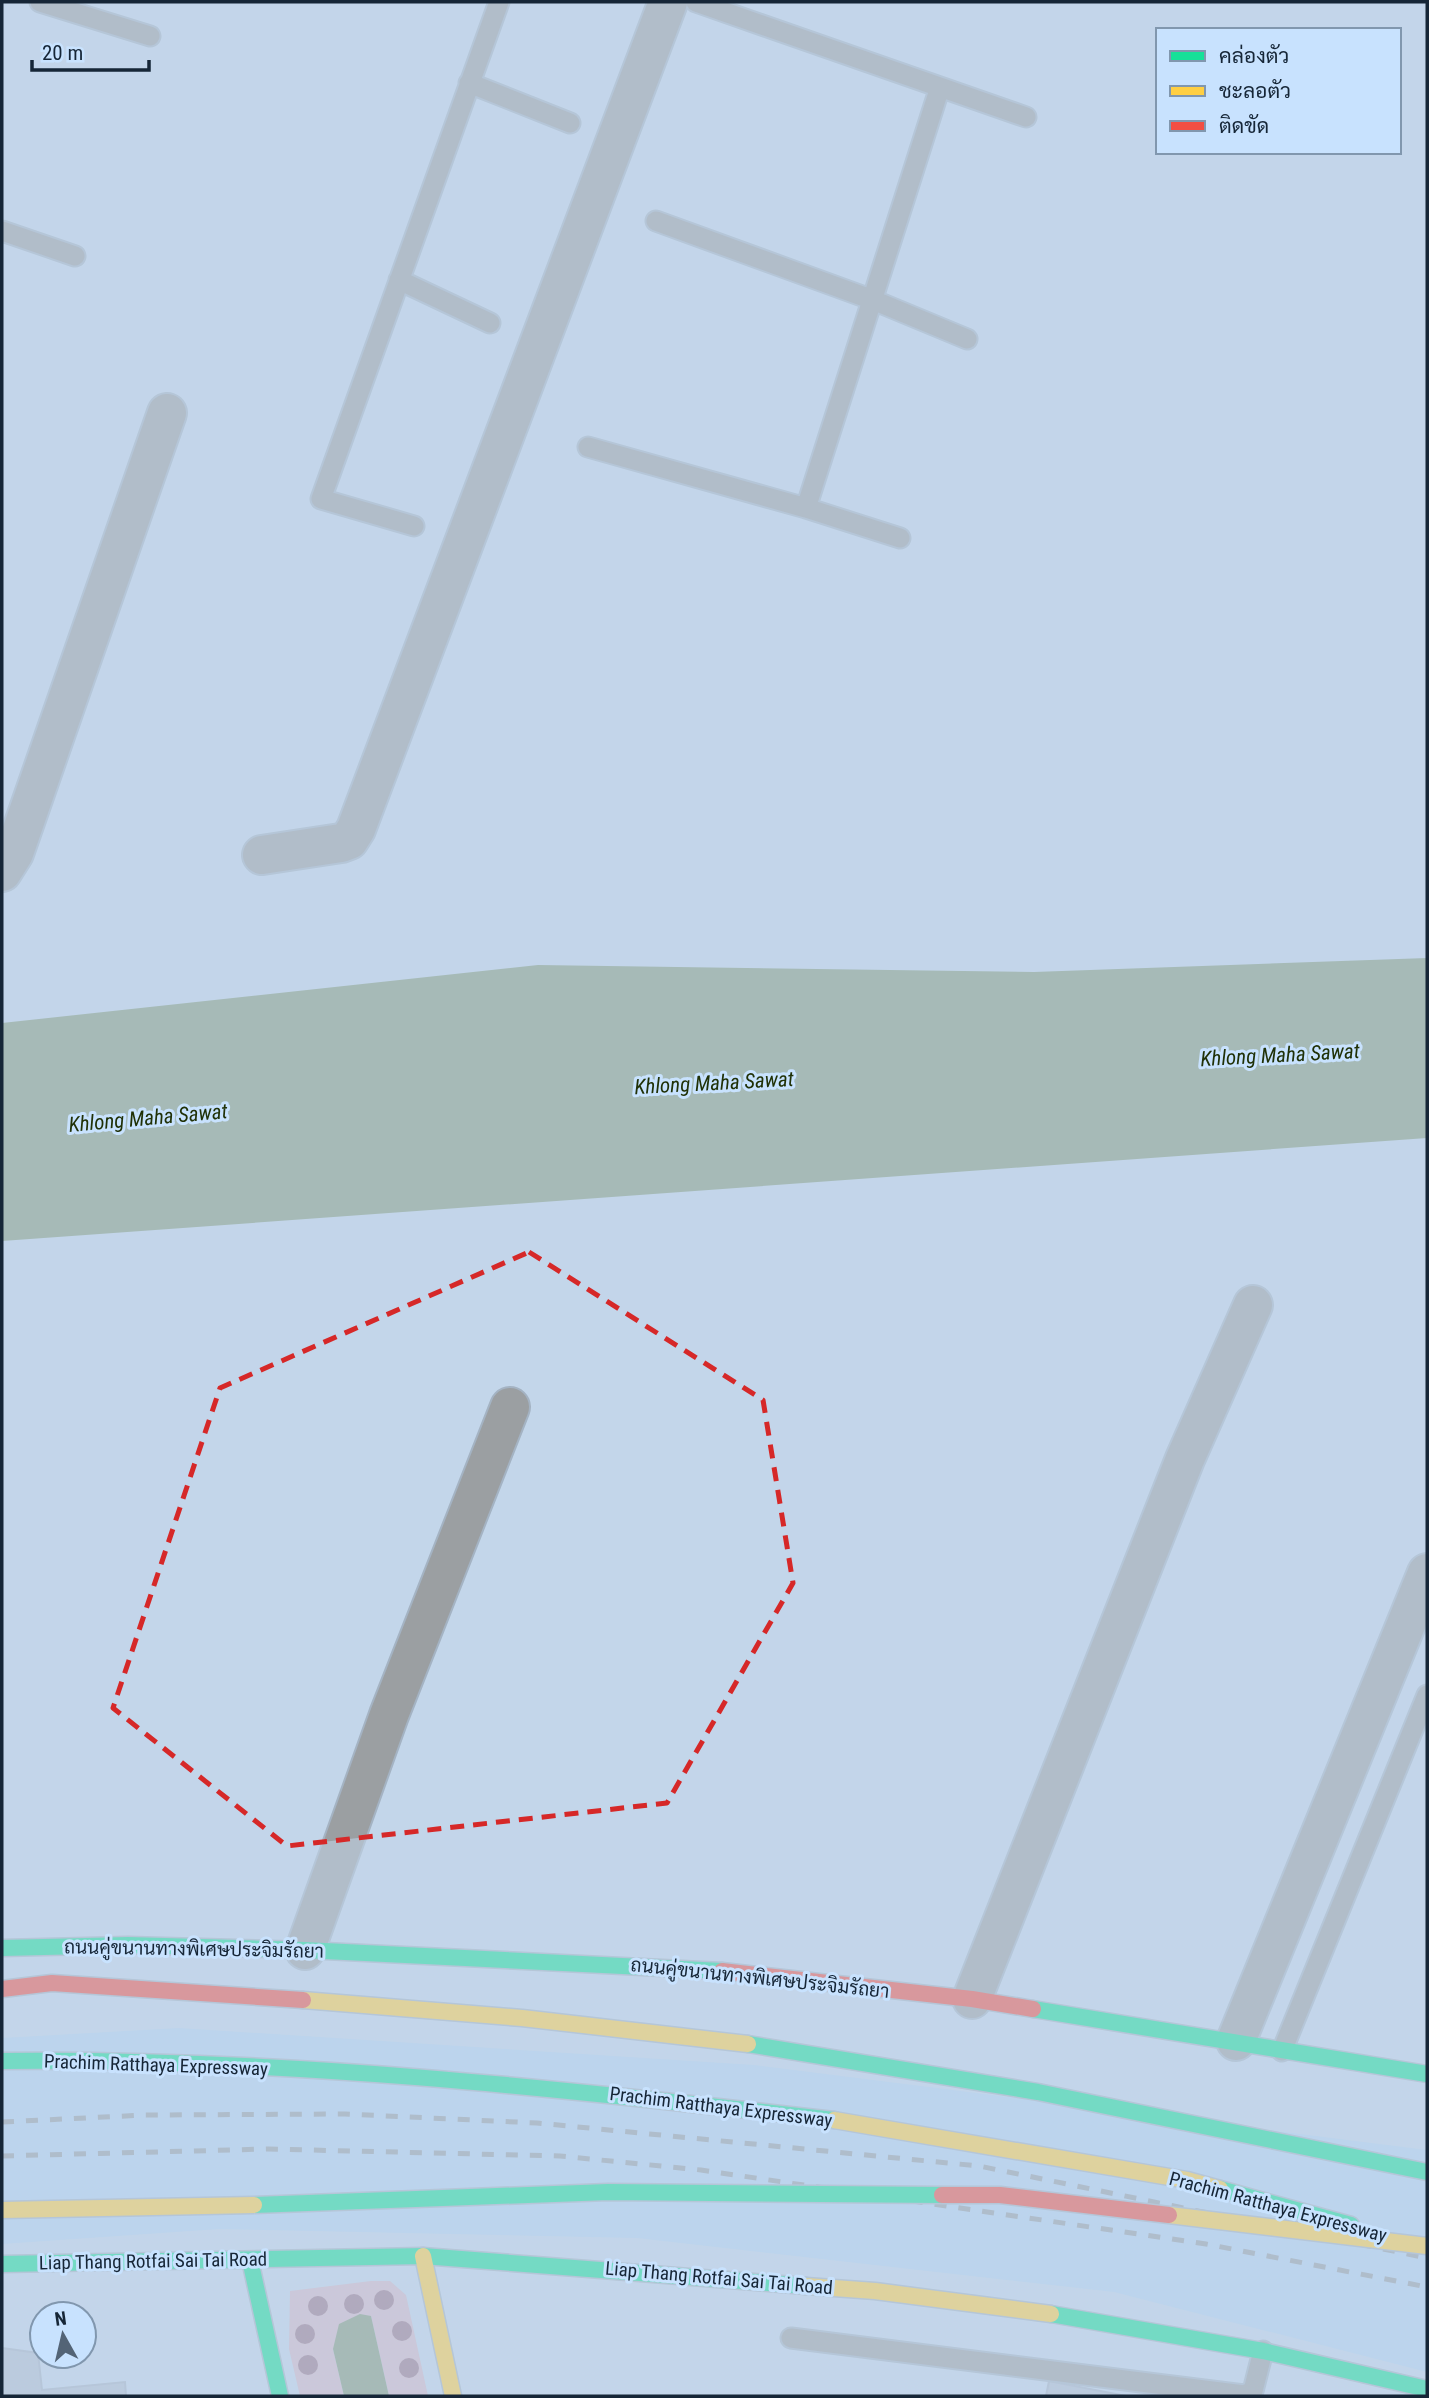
<svg xmlns="http://www.w3.org/2000/svg" width="1429" height="2398" viewBox="0 0 1429 2398" font-family="'Roboto Condensed',Sarabun,sans-serif">
<rect width="100%" height="100%" fill="#c3d6ea"/>
<path fill="#b4d2f1" d="M179 2028 754 2065 1427 2150V2372L1114 2292 637 2238 219 2229 2 2244V2038Z"/>
<path fill="#d4b8c7" d="M371 2281H390L406 2295 428 2396H389L371 2316 333 2349 344 2396H300L289 2349 290 2291Z"/>
<path fill="#839a7b" d="M1427 958V1138L2 1241V1023L538 965 1034 972Z
M360 2314 371 2316 389 2396H344L333 2349 339 2324Z"/>
<path fill="#b2bed0" stroke="#a7b3c6" stroke-width="2" d="M2 2348 38 2353 42 2390 125 2382 126 2396H2Z
M1049 2381 1126 2396H1046Z"/>
<g fill="none" stroke-linecap="round" stroke-linejoin="round">
<g stroke="#a4b3c3" stroke-width="23">
<path id="lane" d="M40 2 150 36
M696 2 1026 117
M469 83 570 123
M656 221 873 300 967 339
M2 231 75 256
M399 280 490 323
M588 447 806 508 900 538
M806 508 940 87
M414 526 321 499 499 2
M1282 2051 1427 1695
M791 2338 1244 2395 1253 2391 1263 2351"/>
</g>
<g stroke="#a4b3c3" stroke-width="42">
<path id="street" d="M262 855 341 843 349 840 356 829 668 2
M2 872 14 853 167 413
M305 1950 389 1715 510 1407
M972 1999 1185 1459 1253 1305
M1236 2041 1427 1573"/>
</g>
<g stroke="#a4b3c3" stroke-width="19">
<path id="fast" d="M2 1948 128 1945 305 1950 722 1971
M1033 2009 1427 2074
M748 2044 1038 2092 1427 2172
M2 2061C280 2058 558 2088 834 2120
M1220 2189 1351 2225
M250 2260 280 2396
M2 2264 423 2256 806 2286
M1051 2314 1263 2351 1427 2389"/>
</g>
<g stroke="#a4b3c3" stroke-width="19">
<path id="slow" d="M303 2000 522 2018 748 2044
M834 2120 1187 2180 1220 2189
M423 2256 453 2396
M806 2286 875 2291 1051 2314"/>
</g>
<g stroke="#a4b3c3" stroke-width="19">
<path id="jam" d="M722 1971 972 1999 1033 2009
M2 1989 52 1983 303 2000"/>
</g>
<use href="#lane" stroke="#9b9fa2" stroke-width="19"/>
<use href="#street" stroke="#9b9fa2" stroke-width="38"/>
<use href="#fast" stroke="#16e098" stroke-width="16"/>
<use href="#slow" stroke="#ffcf43" stroke-width="16"/>
<use href="#jam" stroke="#f24e42" stroke-width="16"/>
<path stroke="#979fa6" stroke-width="5" stroke-dasharray="12 12" stroke-linecap="butt" d="M2 2122 145 2115 345 2114 537 2123 979 2166 1427 2258
M2 2156 268 2149 560 2156 701 2170 1206 2244 1427 2287"/>
<g stroke="#a4b3c3" stroke-width="19" stroke-linecap="butt">
<path id="fast-bridge" d="M254 2205 608 2192 942 2195"/>
</g>
<g stroke="#a4b3c3" stroke-width="19" stroke-linecap="butt">
<path id="slow-bridge" d="M2 2210 254 2205
M1169 2215 1427 2246"/>
</g>
<g stroke="#a4b3c3" stroke-width="19" stroke-linecap="butt">
<path id="jam-bridge" d="M942 2195H1000L1169 2215"/>
</g>
<use href="#fast-bridge" stroke="#16e098" stroke-width="16"/>
<use href="#slow-bridge" stroke="#ffcf43" stroke-width="16"/>
<use href="#jam-bridge" stroke="#f24e42" stroke-width="16"/>
</g>
<g fill="#9a7689">
<circle cx="384" cy="2300" r="10"/>
<circle cx="354" cy="2304" r="10"/>
<circle cx="318" cy="2306" r="10"/>
<circle cx="402" cy="2331" r="10"/>
<circle cx="305" cy="2334" r="10"/>
<circle cx="308" cy="2365" r="10"/>
<circle cx="409" cy="2368" r="10"/>
</g>
<path d="M0 0H1429V2398H0ZM529 1252 763 1400 793 1583 667 1803 287 1846 113 1708 220 1388Z" fill="#c3d6ea" fill-opacity=".55" fill-rule="evenodd"/>
<path fill="none" stroke="#d62828" stroke-width="5" stroke-dasharray="14 9" stroke-linejoin="round" d="M529 1252 763 1400 793 1583 667 1803 287 1846 113 1708 220 1388Z"/>
<g text-anchor="middle" dominant-baseline="central" stroke-width="6" stroke-linejoin="round" paint-order="stroke">
<g font-size="19" fill="#162637" stroke="#c8e2fe">
<text transform="translate(194 1949) rotate(1)">ถนนคู่ขนานทางพิเศษประจิมรัถยา</text>
<text transform="translate(760 1978) rotate(6)">ถนนคู่ขนานทางพิเศษประจิมรัถยา</text>
<text transform="translate(156 2065) rotate(2)">Prachim Ratthaya Expressway</text>
<text transform="translate(721 2107) rotate(7)">Prachim Ratthaya Expressway</text>
<text transform="translate(1278 2207) rotate(15)">Prachim Ratthaya Expressway</text>
<text transform="translate(153 2261) rotate(-1)">Liap Thang Rotfai Sai Tai Road</text>
<text transform="translate(719 2278) rotate(5)">Liap Thang Rotfai Sai Tai Road</text>
</g>
<g font-size="21" font-style="italic" fill="#203107" stroke="#c8e2fe">
<text transform="translate(1280 1055) rotate(-3)">Khlong Maha Sawat</text>
<text transform="translate(714 1083) rotate(-3)">Khlong Maha Sawat</text>
<text transform="translate(148 1118) rotate(-5)">Khlong Maha Sawat</text>
</g>
</g>
<rect width="1429" height="2398" fill="none" stroke="#162637" stroke-width="7"/>
<rect x="1156" y="28" width="245" height="126" fill="#c8e2fe" stroke="#8197ae" stroke-width="2"/>
<rect x="1170" y="51" width="35" height="10" fill="#16e098" stroke="#8197ae" stroke-width="2"/>
<text x="1219" y="63" font-size="21" fill="#162637">คล่องตัว</text>
<rect x="1170" y="86" width="35" height="10" fill="#ffcf43" stroke="#8197ae" stroke-width="2"/>
<text x="1219" y="98" font-size="21" fill="#162637">ชะลอตัว</text>
<rect x="1170" y="121" width="35" height="10" fill="#f24e42" stroke="#8197ae" stroke-width="2"/>
<text x="1219" y="133" font-size="21" fill="#162637">ติดขัด</text>
<g transform="translate(63 2335) rotate(352)"><circle r="33" fill="#c8e2fe" stroke="#8197ae" stroke-width="2"/>
<path d="M0-5L12 26L0 18L-12 26Z" fill="#536476"/>
<text y="-10" font-size="19" font-weight="bold" text-anchor="middle" fill="#162637">N</text>
</g>
<path d="M32 60v10h117v-10" fill="none" stroke="#162637" stroke-width="3.5"/>
<text x="42" y="60" font-size="21" fill="#162637" stroke="#c8e2fe" stroke-width="5" paint-order="stroke">20 m</text>
</svg>
